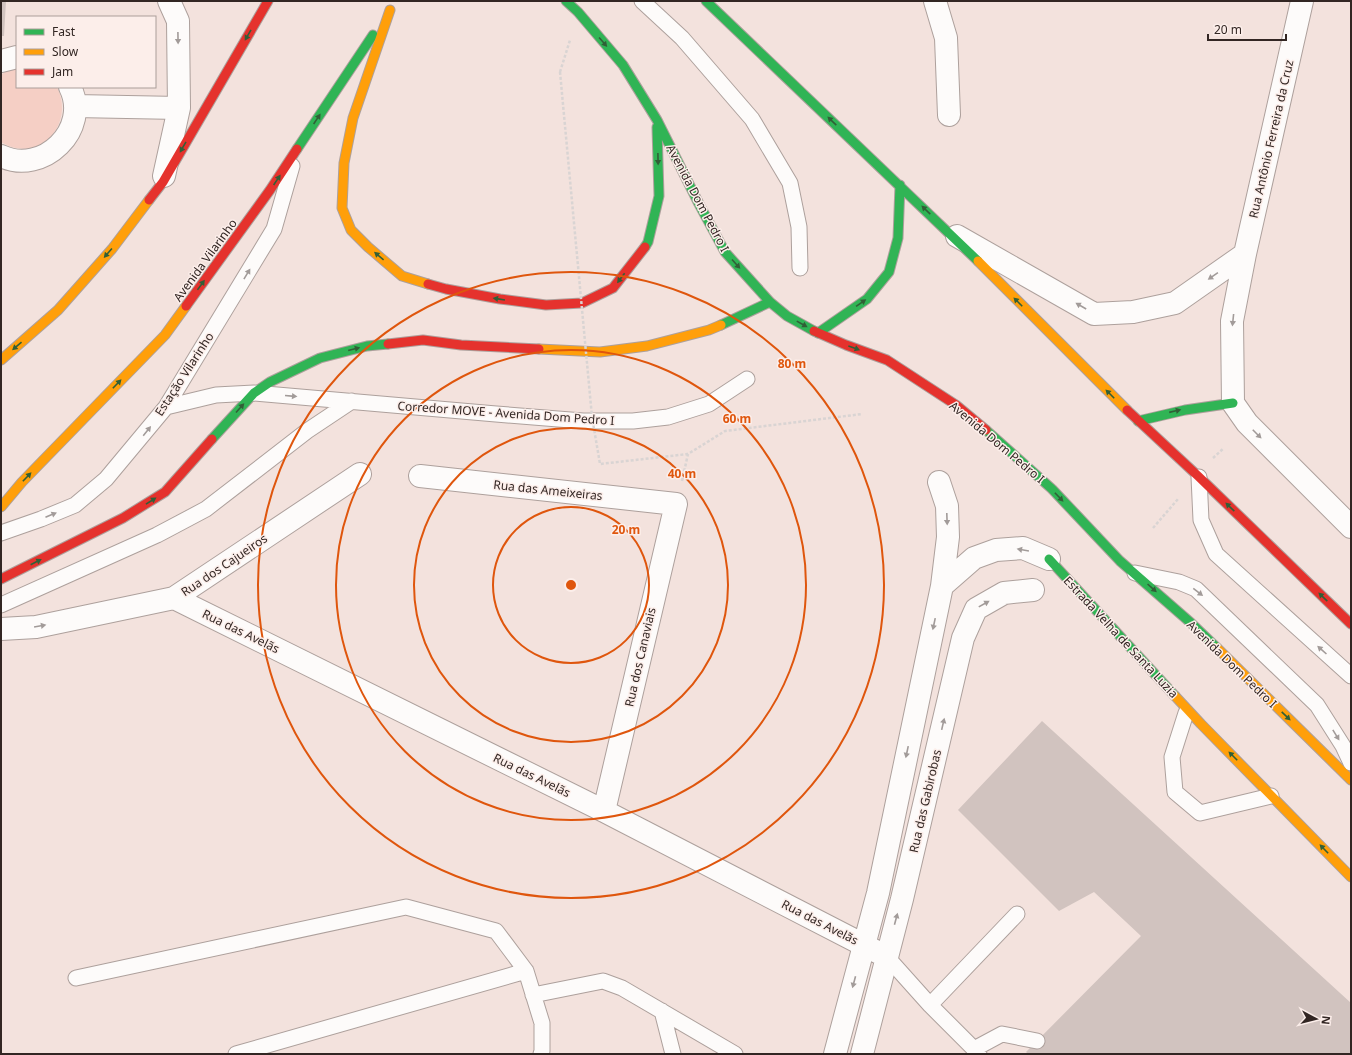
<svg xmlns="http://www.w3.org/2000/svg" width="1352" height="1055" viewBox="0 0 1352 1055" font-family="'Noto Sans',sans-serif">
<rect width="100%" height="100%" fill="#f3e2dd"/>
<path fill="#f5cfc5" d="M17 68V87H57C76 125 38 165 1 142V75L5 72Z"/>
<path fill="#d1c3bf" d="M1 1H6L4 36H1Z
M1042 721 1351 1003V1054H1028L1026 1052 1141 936 1094 892 1059 911 958 810Z"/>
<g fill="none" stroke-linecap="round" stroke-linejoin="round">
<g stroke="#ada09c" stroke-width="17">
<path id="lane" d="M642 1 682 38 752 119 790 183 799 227 800 268
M166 407 216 395 254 393 496 414 583 421H633L668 417 709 404 747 379
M1199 477 1201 520 1216 554 1351 676
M1 533 41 519 75 505 106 479 166 407 274 229 292 166
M1135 573 1179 582 1196 589 1317 705 1343 746 1351 763
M1 605 157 535 206 509 307 431 352 401
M1186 713 1172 757 1175 792 1200 813 1271 796
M887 957 930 1005 979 1054
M76 978 406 907 496 931 526 971 542 1023V1051L541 1054
M533 995 603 981 622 988 735 1054
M930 1005 1017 914
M662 1011 673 1054
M236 1054 526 971
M975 1054 974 1049 1002 1034 1037 1041"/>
</g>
<g stroke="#ada09c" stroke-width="24">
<path id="street" d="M935 1 946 38 949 115
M1302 1 1245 254 1232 321 1233 403 1247 423 1351 527
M1 61 17 57
M75 106 179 108
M1 156C43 176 91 129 70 87
M164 176 179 108 178 21 169 1
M957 236 1094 314 1133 312 1175 303 1245 254
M420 476 676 504 604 811
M942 586 974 558 996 550 1023 548 1049 559
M174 598 604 811 887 957
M1 629 36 627 174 598 360 474
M835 1054 878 893 942 586 948 537 947 506 939 482
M862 1054 902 899 963 638 976 609 1004 593 1033 590"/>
</g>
<g stroke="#ada09c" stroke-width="11">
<path id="fast" d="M566 1 578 12 623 65 657 120 699 204 725 252 770 302 787 316 814 331
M706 1 978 261
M297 149 373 35
M645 247 648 242 659 196 657 127
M721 325 770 302
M818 333 867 299 889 272 898 238 900 185
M1138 421 1185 410 1233 403
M986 430 1052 489 1120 561 1191 623 1217 648
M212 439 254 393 270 382 320 358 367 346 388 344
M1049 559 1175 696"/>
</g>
<g stroke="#ada09c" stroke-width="11">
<path id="slow" d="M390 10 353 118 344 163 342 208 351 230 368 247 402 276 428 284
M978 261 1127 410
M539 349 600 352 647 346 709 330 721 325
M1 360 58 310 112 249 149 200
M1 507 22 482 165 335 186 306
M1217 648 1351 780
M1175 696 1201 724 1351 877"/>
</g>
<g stroke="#ada09c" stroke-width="11">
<path id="jam" d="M149 200 163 182 268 1
M428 284 446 289 500 299 546 305 582 303 613 288 645 247
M186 306 270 190 297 149
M814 331 846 345 887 360 956 405 986 430
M388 344 423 340 461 345 539 349
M1127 410 1198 476 1351 624
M1 579 123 518 165 492 212 439"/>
</g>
<path stroke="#d9d4d3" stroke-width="2.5" stroke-dasharray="3 2" stroke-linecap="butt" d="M560 72 570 40
M1213 458 1224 448
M682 481 688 454 725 431 862 414
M1153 528 1178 499"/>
<use href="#lane" stroke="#fdfbfa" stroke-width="15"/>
<use href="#street" stroke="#fdfbfa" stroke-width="22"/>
<use href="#fast" stroke="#30b455" stroke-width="9"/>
<use href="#slow" stroke="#ff9f0a" stroke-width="9"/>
<use href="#jam" stroke="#e5322d" stroke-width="9"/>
<path stroke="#d9d4d3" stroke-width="2.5" stroke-dasharray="3 2" stroke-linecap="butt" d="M560 72 592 417 600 464 688 454"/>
</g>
<defs><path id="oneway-solid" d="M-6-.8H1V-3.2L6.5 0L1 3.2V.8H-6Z"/></defs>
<g fill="#315f37">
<use href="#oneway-solid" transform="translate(248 35) rotate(120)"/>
<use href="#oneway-solid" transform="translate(603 42) rotate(49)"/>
<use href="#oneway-solid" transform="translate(317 119) rotate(-56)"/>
<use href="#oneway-solid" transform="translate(832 121) rotate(-136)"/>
<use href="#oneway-solid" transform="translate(183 147) rotate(120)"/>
<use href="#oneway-solid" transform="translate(658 159) rotate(89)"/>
<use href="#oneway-solid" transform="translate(277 180) rotate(-56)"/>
<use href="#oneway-solid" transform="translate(926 210) rotate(-136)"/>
<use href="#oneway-solid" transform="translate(108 253) rotate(131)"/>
<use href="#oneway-solid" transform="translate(379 256) rotate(-140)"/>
<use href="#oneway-solid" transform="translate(736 264) rotate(48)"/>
<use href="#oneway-solid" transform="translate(621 278) rotate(127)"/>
<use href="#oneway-solid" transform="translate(201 285) rotate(-54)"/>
<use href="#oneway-solid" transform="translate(499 299) rotate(-171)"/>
<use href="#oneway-solid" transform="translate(1018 302) rotate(-135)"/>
<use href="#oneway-solid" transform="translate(861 303) rotate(-35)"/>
<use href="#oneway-solid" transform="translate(802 324) rotate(29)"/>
<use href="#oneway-solid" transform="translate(17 346) rotate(139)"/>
<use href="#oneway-solid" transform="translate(854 348) rotate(20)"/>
<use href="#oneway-solid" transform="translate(354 349) rotate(-14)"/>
<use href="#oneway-solid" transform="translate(117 384) rotate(-46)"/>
<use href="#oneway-solid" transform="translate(1110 394) rotate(-135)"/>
<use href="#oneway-solid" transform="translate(240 408) rotate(-48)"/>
<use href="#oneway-solid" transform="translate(1175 411) rotate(-13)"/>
<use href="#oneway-solid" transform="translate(27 477) rotate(-46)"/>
<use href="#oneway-solid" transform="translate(1059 497) rotate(46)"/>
<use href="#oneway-solid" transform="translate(151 501) rotate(-32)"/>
<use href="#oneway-solid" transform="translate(1230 507) rotate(-136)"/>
<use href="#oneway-solid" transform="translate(36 562) rotate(-27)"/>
<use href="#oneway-solid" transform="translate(1152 588) rotate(42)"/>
<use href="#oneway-solid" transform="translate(1323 597) rotate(-136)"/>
<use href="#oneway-solid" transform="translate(1286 716) rotate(44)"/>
<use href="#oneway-solid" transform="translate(1233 756) rotate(-135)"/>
<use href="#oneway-solid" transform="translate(1324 849) rotate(-134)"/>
</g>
<g fill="#a29b99">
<use href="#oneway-solid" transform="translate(178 38) rotate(89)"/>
<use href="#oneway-solid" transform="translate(247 274) rotate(-59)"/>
<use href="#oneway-solid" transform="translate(1213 276) rotate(145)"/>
<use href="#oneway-solid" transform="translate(1081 306) rotate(-150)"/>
<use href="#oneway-solid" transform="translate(1233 320) rotate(96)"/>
<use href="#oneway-solid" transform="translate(291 396) rotate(5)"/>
<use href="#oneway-solid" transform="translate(147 431) rotate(-51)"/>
<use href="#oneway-solid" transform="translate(1257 434) rotate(45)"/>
<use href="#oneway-solid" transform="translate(51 515) rotate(-23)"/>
<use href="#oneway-solid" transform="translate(947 519) rotate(88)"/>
<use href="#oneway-solid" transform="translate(1023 550) rotate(-170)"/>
<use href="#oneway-solid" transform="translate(1198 592) rotate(38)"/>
<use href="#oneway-solid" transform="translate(984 604) rotate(-29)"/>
<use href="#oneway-solid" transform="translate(934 624) rotate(102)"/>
<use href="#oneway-solid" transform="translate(40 626) rotate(-10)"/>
<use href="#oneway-solid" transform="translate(1322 650) rotate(-138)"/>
<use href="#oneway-solid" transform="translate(943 724) rotate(-77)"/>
<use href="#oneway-solid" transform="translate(1336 735) rotate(58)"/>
<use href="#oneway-solid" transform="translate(907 752) rotate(102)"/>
<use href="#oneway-solid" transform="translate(896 919) rotate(-75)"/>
<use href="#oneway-solid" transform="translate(854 982) rotate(105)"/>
</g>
<g fill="none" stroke="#df560d" stroke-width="2">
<circle cx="571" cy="585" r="78"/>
<circle cx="571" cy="585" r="157"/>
<circle cx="571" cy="585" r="235"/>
<circle cx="571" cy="585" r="313"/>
</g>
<g text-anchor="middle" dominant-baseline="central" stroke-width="3" stroke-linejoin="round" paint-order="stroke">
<g font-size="12" fill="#322623" stroke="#fceeea">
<text transform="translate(1271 139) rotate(-77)">Rua Antônio Ferreira da Cruz</text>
<text transform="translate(698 198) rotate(62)">Avenida Dom Pedro I</text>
<text transform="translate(205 260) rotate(-54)">Avenida Vilarinho</text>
<text transform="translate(184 374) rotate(-57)">Estação Vilarinho</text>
<text transform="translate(506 413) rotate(4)">Corredor MOVE - Avenida Dom Pedro I</text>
<text transform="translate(997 442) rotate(40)">Avenida Dom Pedro I</text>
<text transform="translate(548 490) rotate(6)">Rua das Ameixeiras</text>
<text transform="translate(224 565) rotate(-34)">Rua dos Cajueiros</text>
<text transform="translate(241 631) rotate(26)">Rua das Avelãs</text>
<text transform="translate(1121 637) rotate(47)">Estrada Velha de Santa Luzia</text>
<text transform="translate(640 657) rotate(-77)">Rua dos Canaviais</text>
<text transform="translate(1232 664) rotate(44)">Avenida Dom Pedro I</text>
<text transform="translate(532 775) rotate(26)">Rua das Avelãs</text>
<text transform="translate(925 801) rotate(-77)">Rua das Gabirobas</text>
<text transform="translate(820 922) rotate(27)">Rua das Avelãs</text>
</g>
</g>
<circle cx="571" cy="585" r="6" fill="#df560d" stroke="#fceeea" stroke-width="2"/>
<g font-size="12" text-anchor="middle" font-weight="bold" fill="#df560d" stroke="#fceeea" stroke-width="3" stroke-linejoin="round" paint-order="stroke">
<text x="792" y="368">80 m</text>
<text x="737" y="423">60 m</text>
<text x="682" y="478">40 m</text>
<text x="626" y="534">20 m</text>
</g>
<rect width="1352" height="1055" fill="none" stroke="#322623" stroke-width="4"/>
<rect x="16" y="16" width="140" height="72" fill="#fceeea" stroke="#ab9e9a"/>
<rect x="24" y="29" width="20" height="6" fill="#30b455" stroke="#ab9e9a"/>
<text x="52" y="36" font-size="12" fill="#322623">Fast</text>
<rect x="24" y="49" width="20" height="6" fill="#ff9f0a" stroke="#ab9e9a"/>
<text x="52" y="56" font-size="12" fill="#322623">Slow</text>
<rect x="24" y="69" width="20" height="6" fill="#e5322d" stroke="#ab9e9a"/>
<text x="52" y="76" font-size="12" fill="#322623">Jam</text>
<g transform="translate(1316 1019) rotate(97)" stroke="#fceeea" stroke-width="3" paint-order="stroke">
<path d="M0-3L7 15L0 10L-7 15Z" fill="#322623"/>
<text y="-6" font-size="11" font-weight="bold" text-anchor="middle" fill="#322623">N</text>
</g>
<path d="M1208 34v6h78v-6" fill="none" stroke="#322623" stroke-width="2"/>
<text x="1214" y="34" font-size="12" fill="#322623" stroke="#fceeea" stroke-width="3" paint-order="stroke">20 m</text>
</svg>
